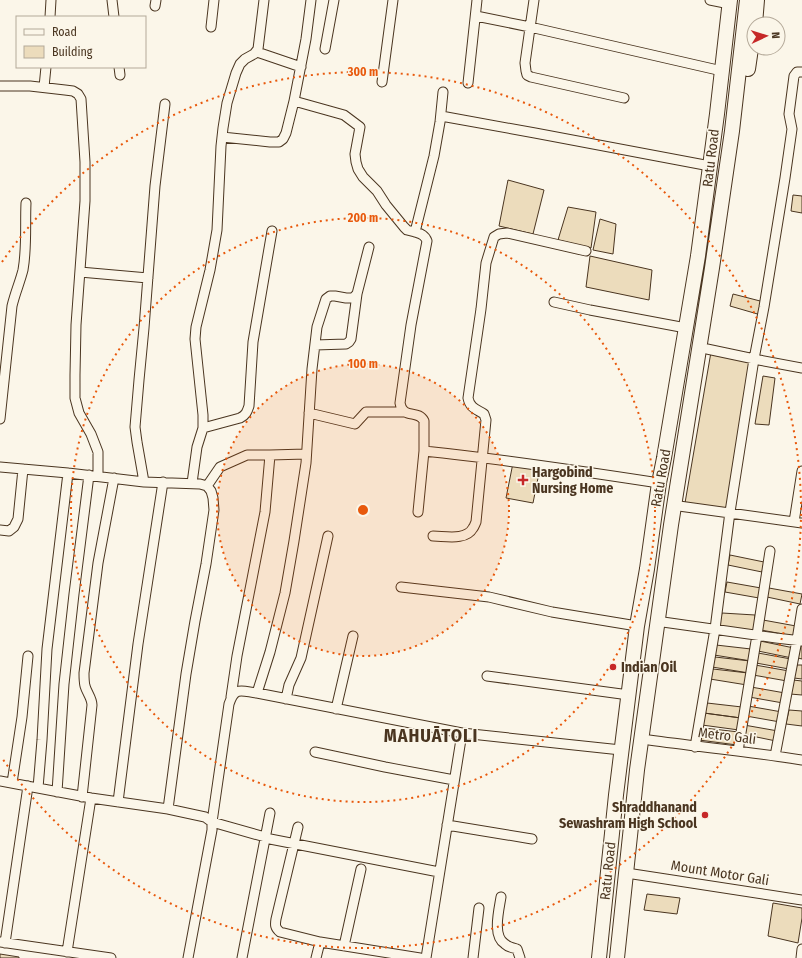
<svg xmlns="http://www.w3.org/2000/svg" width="802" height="958" viewBox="0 0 802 958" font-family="'Fira Sans Condensed',sans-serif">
<rect width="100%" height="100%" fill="#fbf6e9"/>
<path fill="#ecdcbc" stroke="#4a3520" d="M508 180 544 190 533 234 499 226Z
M793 195 802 196V213L791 211Z
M568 207 596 212 591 248 558 240Z
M600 219 616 224 613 254 593 250Z
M590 256 652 270 649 300 586 287Z
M733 294 764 302 761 315 730 306Z
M711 352 750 363 728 509 685 503Z
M763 376 775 378 769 425 755 424Z
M513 463 540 468 533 503 506 498Z
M730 555 764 562 762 572 728 565Z
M727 582 761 588 759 598 725 592Z
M769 588 802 594 800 604 767 597Z
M722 613 755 615 754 631 719 626Z
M763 620 796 626 794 636 761 630Z
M760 641 794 648 792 658 758 651Z
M801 644H802V659L798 658Z
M716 645 751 649V661L714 655Z
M758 653 791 659 789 669 756 663Z
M715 657 750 661 749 673 712 667Z
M755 665 789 671 787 681 753 675Z
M797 665H802V679L794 678Z
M713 669 748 673 747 685 710 679Z
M793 680 802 681V695L790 694Z
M751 687 785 693 783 703 749 697Z
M707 703 742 707 741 718 704 713Z
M748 706 782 712 780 722 746 716Z
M789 710 802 711V726L786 724Z
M704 713 741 718 739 730 702 725Z
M744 725 778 731 776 741 742 734Z
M704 728 739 732 737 745 699 740Z
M647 894 680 898 677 914 644 910Z
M773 903 802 908V918L798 943 768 936Z
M0 954 19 957V958H0Z"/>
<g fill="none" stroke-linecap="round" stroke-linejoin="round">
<g stroke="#4a3520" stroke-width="11">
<path id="street" d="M112 0 114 17
M534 0 525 63 526 71 527 75 531 77 624 98
M710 0 730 4
M155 6 156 0
M476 16 530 27 722 71
M50 17 51 0
M211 27 214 0
M325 49 334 0
M254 54 257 52 301 67
M119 67 120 75
M382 82 393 0
M468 83 477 0
M0 86H30L65 90 73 91 78 94 81 99 85 162V201L76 325 75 375V398L79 413 91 434 98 452V476
M44 87 46 67
M443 92 440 122 434 156 415 232C421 234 425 235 427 241L411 325 400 403C403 420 418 409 424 421V451C502 459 581 471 659 483
M294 101 344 115 360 127 355 154 356 162 358 169 363 177 377 191 386 205 404 227 407 230 415 232
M441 116 535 133 710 166
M222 137 270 142H279L283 139 286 133 294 101 306 39 311 0
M80 272 148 278
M554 302 590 310 686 328
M315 345 346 344 349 342 351 339 357 294
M707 349 759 360 802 368
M309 413 355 424 366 412H404
M0 419 12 306C15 293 20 282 23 270 27 248 25 225 26 203
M203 428 240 418C246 415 247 412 249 406L253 342 272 231
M270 455 306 454
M0 467 68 473 144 482 200 484 207 486 211 491 213 498 214 510 206 564 195 621 186 674 168 809
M144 482 137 442 135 427 139 380 144 328 155 186 165 104
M192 483 197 447 203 428V415L195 339 196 327 210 270 217 230 221 146 223 128 227 103 236 73 240 64 245 59 254 54 258 49 264 0
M207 486 220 467 247 455H270L265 512 237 656 231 697
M679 506 802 523
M418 512 424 451
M794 522 802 471
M0 530 9 531 14 527 18 519 23 469
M433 536C445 536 466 541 473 528 474 527 475 524 476 522L486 420 484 414C476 409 470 408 468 398L481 309 486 263 494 237 499 234 507 233 586 251
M401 587 489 597 552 612 637 626
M663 622 776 638 802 641
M487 676 629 695
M257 693 270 652 285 593 294 541 306 463 312 369 317 327 326 299 330 296H335L346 298H353L357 294 369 247
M286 699 289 685 301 658 328 536
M336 709 353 636
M649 740C700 747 751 752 802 760
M695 747 715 629 730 512 754 359 764 307 785 178 792 129 789 114 794 76 797 72H802
M738 751 757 635 770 551
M315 752 385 767 454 780
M775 756 797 640 802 609
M0 781 91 798 168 809 205 817 212 822V830L188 958
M12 783 22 717 28 656
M38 788 42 740 47 649 68 473
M57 792 64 684 74 594 89 475
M82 797 92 705C92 698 87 693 85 686 84 682 84 677 84 673L98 563 114 478
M118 802 138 644 163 482
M447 825 532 839
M298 827 276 919C275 925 275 928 280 932L320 942 420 958
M439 872 265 838V837L212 822 229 704C235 686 241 691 257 693L462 733 621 750
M633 874 802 900
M501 897C499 910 492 936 505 944 508 947 513 948 517 949L520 958
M0 942 111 958
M5 943 28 786
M344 946 361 869
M67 952 91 798
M242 958 270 813
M316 958 320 942
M426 958 462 733
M473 958 479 908
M801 958 802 949"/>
</g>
<g stroke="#4a3520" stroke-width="16">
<path id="primary" d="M755 24 757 0
M748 69 754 28
M599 958 616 795 637 626 647 569 659 483 664 458 698 256 717 114 730 0
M617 958 637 770 671 525 712 268 732 131 747 0"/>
</g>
<use href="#street" stroke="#fbf6e9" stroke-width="9"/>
<use href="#primary" stroke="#fbf6e9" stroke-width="14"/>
</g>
<circle cx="363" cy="510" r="146" fill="#e8590c" fill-opacity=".12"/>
<g fill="none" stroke="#e8590c" stroke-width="2" stroke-dasharray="2 4">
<circle cx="363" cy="510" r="146"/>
<circle cx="363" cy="510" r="292"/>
<path d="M2 262A438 438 0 1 1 2 758"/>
</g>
<g fill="#c62828" stroke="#fbf6e9" stroke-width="1.5">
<path d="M521 474h4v4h4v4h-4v4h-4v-4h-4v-4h4z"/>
<circle cx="613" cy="667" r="4"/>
<circle cx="705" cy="815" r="4"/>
</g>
<g text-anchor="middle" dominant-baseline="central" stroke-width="3" stroke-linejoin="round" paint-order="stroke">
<g font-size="14" fill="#4a3520" stroke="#fbf6e9">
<text transform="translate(711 158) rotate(-83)">Ratu Road</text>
<text transform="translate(661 478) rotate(-80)">Ratu Road</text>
<text transform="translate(727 736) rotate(7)">Metro Gali</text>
<text transform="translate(608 871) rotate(-84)">Ratu Road</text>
<text transform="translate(720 873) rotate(9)">Mount Motor Gali</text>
</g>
<g font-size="14" font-weight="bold" fill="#4a3520" stroke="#fbf6e9" text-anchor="start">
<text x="532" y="472">Hargobind<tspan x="532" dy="16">Nursing Home</tspan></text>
<text x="621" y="667">Indian Oil</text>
<text x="697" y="807" text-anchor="end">Shraddhanand<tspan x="697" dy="16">Sewashram High School</tspan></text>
</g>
<g font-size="18" font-weight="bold" letter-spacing="1" fill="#4a3520" stroke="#fbf6e9">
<text x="431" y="736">MAHUĀTOLI</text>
</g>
</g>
<circle cx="363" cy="510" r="6" fill="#e8590c" stroke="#fbf6e9" stroke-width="2"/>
<g font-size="12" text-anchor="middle" font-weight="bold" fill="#e8590c" stroke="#fbf6e9" stroke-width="3" stroke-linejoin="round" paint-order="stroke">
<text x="363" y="76">300 m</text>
<text x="363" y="222">200 m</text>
<text x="363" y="368">100 m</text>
</g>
<rect x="16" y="16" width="130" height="52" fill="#fbf6e9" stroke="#b4a999"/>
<rect x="24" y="29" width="20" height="6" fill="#fbf6e9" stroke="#b4a999"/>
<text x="52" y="36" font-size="12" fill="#4a3520">Road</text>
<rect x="24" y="46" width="20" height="12" fill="#ecdcbc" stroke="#b4a999"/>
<text x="52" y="56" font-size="12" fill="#4a3520">Building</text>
<g transform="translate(766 36) rotate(86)"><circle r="19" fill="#fbf6e9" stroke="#b4a999"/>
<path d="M0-3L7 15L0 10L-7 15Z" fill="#c62828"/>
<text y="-6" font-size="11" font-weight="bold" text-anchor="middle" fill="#4a3520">N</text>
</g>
</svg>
